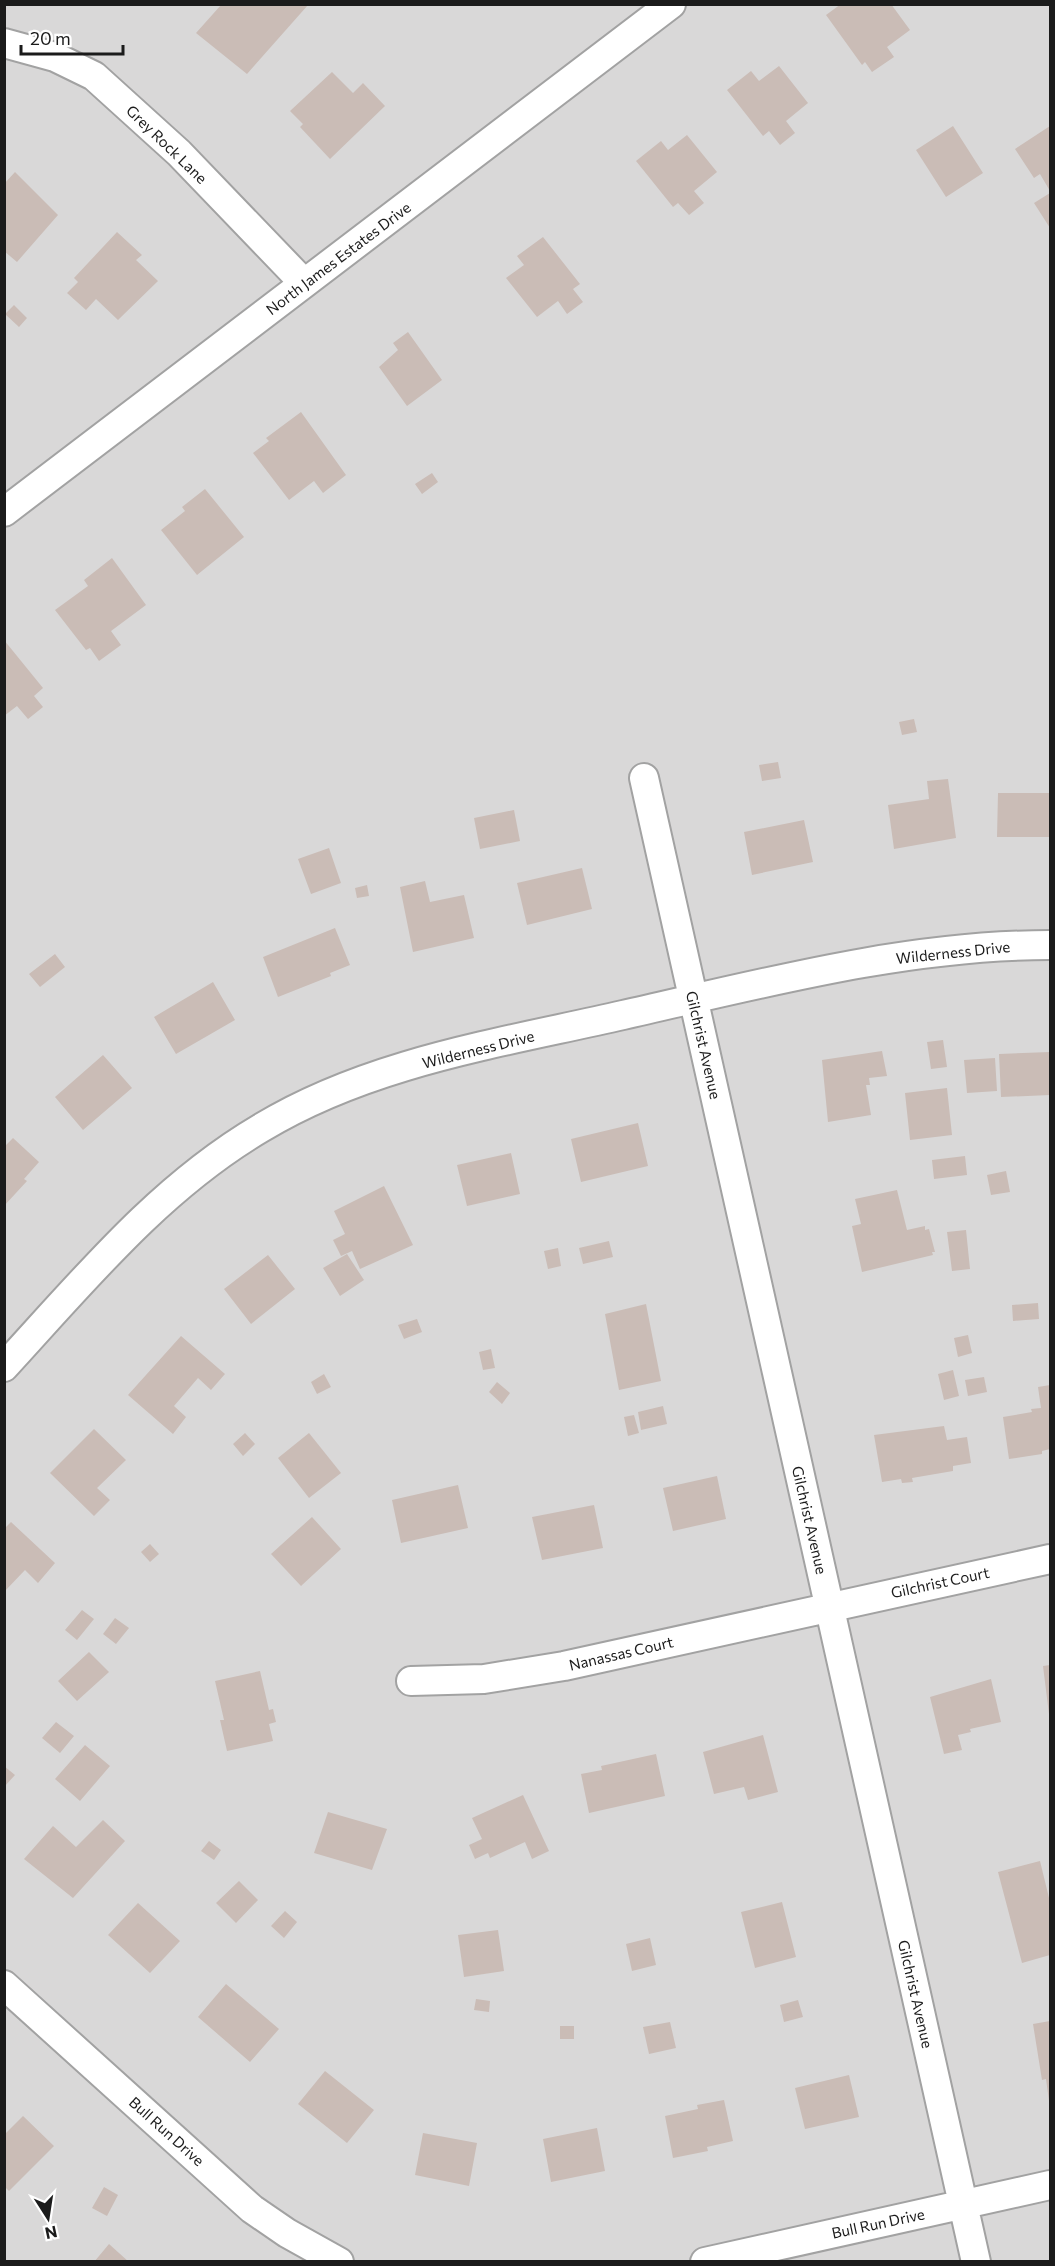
<svg xmlns="http://www.w3.org/2000/svg" width="1055" height="2266" viewBox="0 0 1055 2266" font-family="Commissioner,sans-serif">
<rect width="100%" height="100%" fill="#eee7e0"/>
<path fill="#d9d8d8" d="M5 5H1050V2261H5Z"/>
<path fill="#cabcb6" d="M841 4H891L910 30 887 47 894 57 872 72 865 62 862 65 826 15Z
M221 5H308L247 74 196 33Z
M779 66 808 103 786 121 795 133 780 145 769 131 763 136 727 90 751 71 759 81Z
M332 72 353 93 363 83 385 106 330 159 300 127 303 124 290 111Z
M953 126 983 173 946 197 916 150Z
M1050 126V191L1040 174 1034 178 1015 149Z
M687 135 717 172 694 191 704 203 689 215 678 203 673 207 636 161 661 141 668 150Z
M15 172 58 215 17 262 4 251V184Z
M1050 193V228L1034 203Z
M117 232 142 255 136 260 158 281 118 320 96 299 86 310 67 293 78 282 74 278Z
M543 237 580 284 573 289 583 302 567 314 558 301 537 317 506 278 524 265 517 256Z
M14 305 27 318 19 327 5 314Z
M408 332 442 380 407 406 379 367 398 350 393 343Z
M301 412 346 475 323 493 314 481 289 500 253 453 269 441 266 438Z
M432 473 438 482 422 494 415 484Z
M205 489 244 537 197 575 161 530 185 511 182 507Z
M112 558 146 605 111 631 121 645 99 661 90 648 86 650 55 610 88 586 84 580Z
M4 640 43 688 34 696 43 707 28 719 17 706 4 716Z
M914 719 917 732 902 735 899 722Z
M778 762 781 778 762 781 759 765Z
M948 779 956 838 894 849 888 805 929 799 927 781Z
M998 793H1050V837H997Z
M514 810 520 841 480 849 474 818Z
M804 820 813 862 752 875 744 832Z
M329 848 341 883 311 894 298 859Z
M582 868 592 909 527 925 517 883Z
M425 881 430 902 464 895 474 938 413 952 400 887Z
M367 885 369 896 357 898 355 888Z
M335 928 350 965 330 973 331 976 278 997 263 957Z
M55 954 65 967 40 987 29 974Z
M213 982 235 1020 176 1054 154 1017Z
M943 1040 947 1067 931 1069 927 1042Z
M882 1051 887 1076 869 1078 870 1085H866L871 1115 828 1122 822 1060Z
M1050 1052V1095L1001 1097 999 1054Z
M103 1055 132 1088 83 1130 55 1097Z
M995 1058 997 1091 967 1093 964 1060Z
M947 1088 952 1135 910 1140 905 1093Z
M638 1123 648 1166 581 1182 571 1139Z
M13 1138 39 1162 24 1179 27 1181 4 1206V1147Z
M511 1153 520 1194 467 1206 457 1165Z
M965 1156 967 1175 934 1179 932 1160Z
M1006 1171 1010 1192 991 1195 987 1175Z
M384 1186 413 1245 360 1269 352 1251 341 1256 333 1240 345 1234 334 1211Z
M897 1190 907 1230 925 1226V1230L929 1229 935 1252H932L933 1255 862 1272 852 1226 861 1224 855 1199Z
M966 1230 970 1269 952 1271 947 1232Z
M609 1241 613 1257 583 1264 579 1248Z
M558 1248 561 1266 548 1269 544 1251Z
M347 1254 364 1280 340 1296 323 1268Z
M268 1255 295 1289 251 1324 224 1289Z
M1038 1303 1039 1319 1013 1321 1012 1305Z
M646 1304 661 1381 619 1390 605 1314Z
M417 1319 422 1332 404 1339 398 1325Z
M968 1335 972 1353 958 1357 954 1338Z
M181 1336 225 1374 211 1390 198 1378 174 1406 186 1417 173 1434 128 1395Z
M491 1349 495 1368 483 1370 479 1352Z
M953 1370 959 1396 944 1400 938 1374Z
M324 1374 331 1387 317 1394 311 1382Z
M984 1377 987 1392 968 1396 965 1380Z
M497 1382 510 1393 502 1404 489 1392Z
M1050 1385V1449L1042 1451V1454L1009 1459 1003 1417 1032 1412 1031 1409 1041 1408 1038 1387Z
M663 1406 667 1424 641 1430 638 1412Z
M634 1415 639 1433 628 1436 624 1417Z
M944 1426 947 1440 967 1437 971 1463 953 1466V1471L912 1478 913 1482 902 1483 901 1479 882 1482 874 1435Z
M94 1429 126 1460 97 1488 110 1500 94 1516 50 1473Z
M245 1433 255 1444 243 1456 233 1444Z
M309 1433 341 1473 309 1498 278 1458Z
M717 1476 726 1519 673 1531 663 1488Z
M458 1485 468 1528 401 1543 392 1500Z
M594 1505 603 1548 542 1560 532 1517Z
M312 1517 341 1549 301 1586 271 1554Z
M11 1522 55 1563 38 1583 25 1570 4 1592V1529Z
M150 1544 159 1554 150 1562 141 1552Z
M82 1610 94 1619 77 1640 65 1630Z
M115 1618 129 1628 116 1644 103 1634Z
M89 1652 109 1672 77 1701 58 1681Z
M1050 1665V1714H1049L1043 1666Z
M260 1671 269 1710 273 1709 276 1722 269 1724 273 1741 227 1751 220 1720H224L215 1681Z
M991 1679 1001 1722 970 1729 971 1732 958 1735 962 1750 944 1754 930 1697Z
M56 1722 74 1736 60 1753 42 1738Z
M763 1735 778 1792 748 1800 744 1787 714 1794 703 1752Z
M85 1745 110 1766 80 1801 55 1779Z
M656 1754 665 1796 589 1813 581 1774 602 1770 601 1766Z
M4 1766 15 1775 4 1787Z
M523 1795 549 1851 532 1859 525 1842 490 1858 488 1853 475 1859 469 1845 482 1839 472 1818Z
M328 1812 387 1829 372 1870 314 1853Z
M103 1820 125 1841 73 1898 24 1859 53 1826 76 1847Z
M209 1841 221 1850 214 1860 201 1851Z
M1040 1861 1050 1902V1955L1022 1963 998 1872Z
M239 1881 258 1900 236 1923 216 1903Z
M782 1902 796 1957 755 1968 741 1912Z
M138 1903 180 1941 150 1973 108 1935Z
M285 1911 297 1922 284 1938 271 1926Z
M498 1930 504 1971 464 1977 458 1935Z
M650 1938 656 1965 632 1971 626 1944Z
M226 1984 279 2029 250 2062 198 2017Z
M476 1999 490 2001 489 2012 474 2010Z
M798 2000 803 2017 784 2022 780 2005Z
M1050 2021V2101H1049L1046 2079 1042 2080 1033 2024Z
M670 2022 676 2048 649 2054 643 2027Z
M560 2026H574V2039H560Z
M325 2071 374 2110 347 2143 298 2104Z
M849 2075 859 2117 805 2129 795 2088Z
M724 2100 733 2141 707 2147 708 2151 673 2158 665 2116 698 2109 697 2105Z
M23 2116 54 2146 9 2191 4 2186V2135Z
M597 2128 605 2171 551 2182 543 2139Z
M423 2133 477 2143 469 2186 415 2175Z
M104 2187 118 2195 107 2216 92 2208Z
M109 2244 129 2262H94Z"/>
<g fill="none" stroke-linecap="round" stroke-linejoin="round">
<g stroke="#a2a2a2" stroke-width="32">
<path id="street" d="M4 43 55 57 94 76 179 153 304 283
M4 512 671 4
M644 778 976 2262
M4 1367C84 1280 159 1188 261 1128 370 1062 501 1043 623 1015 764 983 906 945 1050 945
M411 1681 484 1679 564 1666 1050 1559
M4 1985 252 2209 287 2233 339 2262
M705 2262 1050 2185"/>
</g>
<use href="#street" stroke="#fff" stroke-width="28"/>
</g>
<g text-anchor="middle" dominant-baseline="central" stroke-width="5" stroke-linejoin="round" paint-order="stroke">
<g font-size="15" fill="#1b1b1b" stroke="#fff">
<text transform="translate(167 144) rotate(44)">Grey Rock Lane</text>
<text transform="translate(338 258) rotate(-37)">North James Estates Drive</text>
<text transform="translate(953 952) rotate(-6)">Wilderness Drive</text>
<text transform="translate(704 1045) rotate(77)">Gilchrist Avenue</text>
<text transform="translate(478 1049) rotate(-14)">Wilderness Drive</text>
<text transform="translate(810 1520) rotate(77)">Gilchrist Avenue</text>
<text transform="translate(940 1582) rotate(-12)">Gilchrist Court</text>
<text transform="translate(621 1653) rotate(-13)">Nanassas Court</text>
<text transform="translate(916 1994) rotate(77)">Gilchrist Avenue</text>
<text transform="translate(167 2131) rotate(42)">Bull Run Drive</text>
<text transform="translate(878 2223) rotate(-12)">Bull Run Drive</text>
</g>
</g>
<rect width="1055" height="2266" fill="none" stroke="#1b1b1b" stroke-width="12"/>
<g transform="translate(48 2218) rotate(168)" stroke="#ffffff" stroke-width="4.5" paint-order="stroke">
<path d="M0-4.5L10 22L0 15L-10 22Z" fill="#1b1b1b"/>
<text y="-9" font-size="16" font-weight="bold" text-anchor="middle" fill="#1b1b1b">N</text>
</g>
<path d="M21 45v9h102v-9" fill="none" stroke="#1b1b1b" stroke-width="3"/>
<text x="30" y="45" font-size="18" fill="#1b1b1b" stroke="#ffffff" stroke-width="4.5" paint-order="stroke">20 m</text>
</svg>
